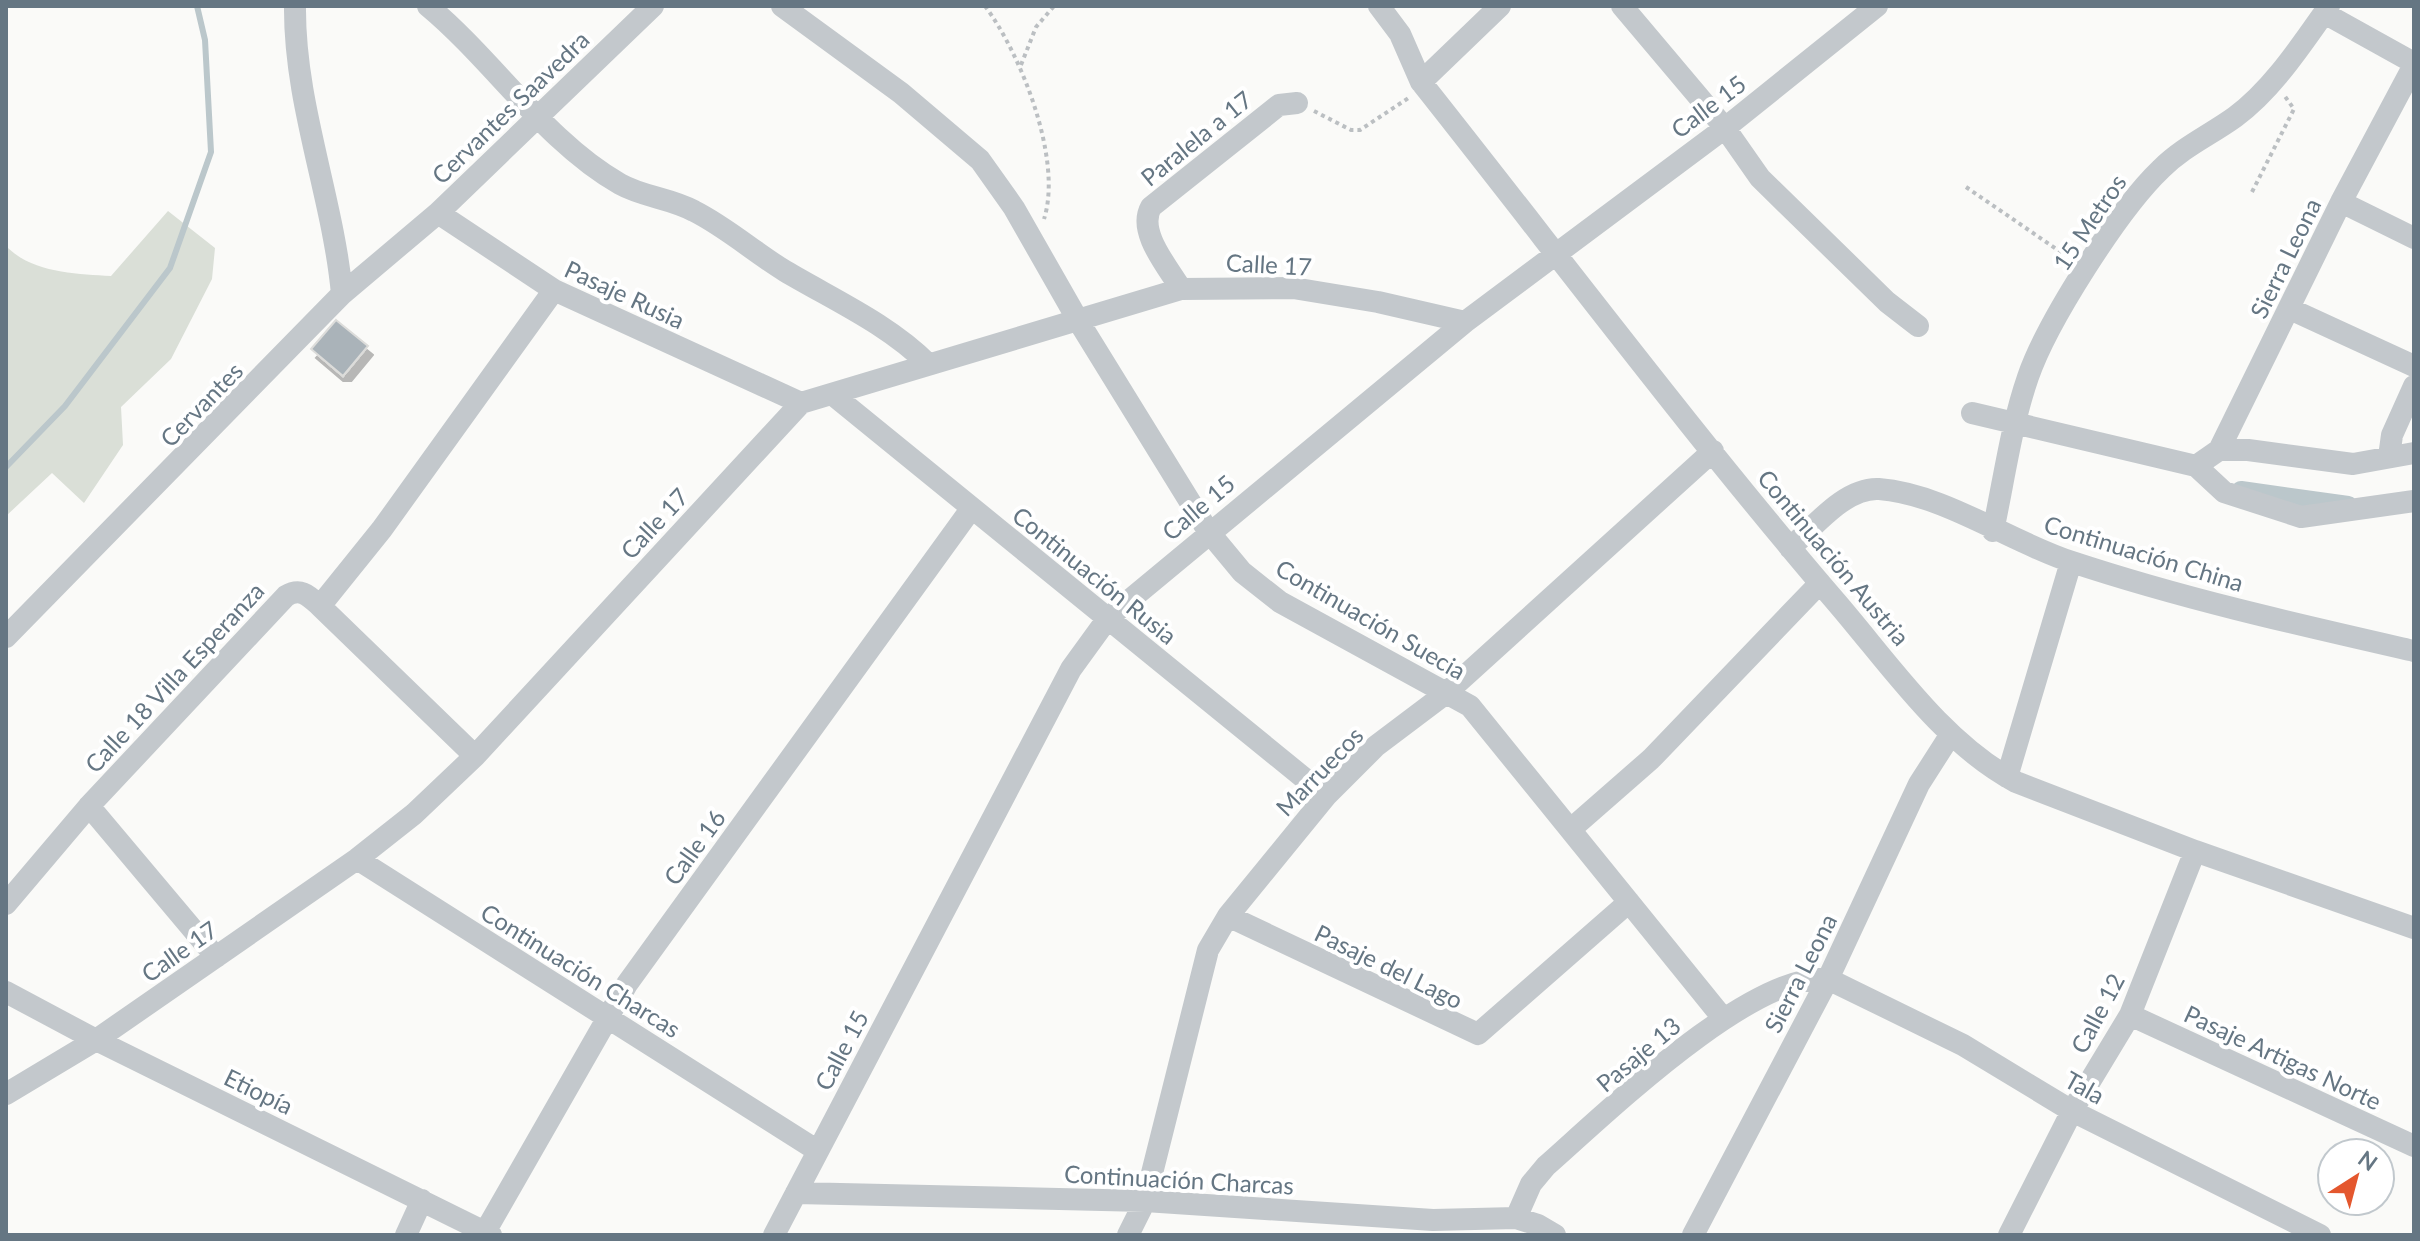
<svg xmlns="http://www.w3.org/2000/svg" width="2420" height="1241" viewBox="0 0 2420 1241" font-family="Lato,sans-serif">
<defs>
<filter id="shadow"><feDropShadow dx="5" dy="9" stdDeviation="0" flood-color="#0004"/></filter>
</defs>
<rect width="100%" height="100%" fill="#fafaf8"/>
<path fill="#dadfd7" d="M168 211 215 248 212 279 171 359 121 407 123 445 84 503 52 473 6 516V246C32 273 76 274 111 276Z"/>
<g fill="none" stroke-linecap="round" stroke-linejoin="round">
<path stroke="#bbc7cb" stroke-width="6" d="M6 467 65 406 170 268 211 152 205 40 197 6"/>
<path stroke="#bbc7cb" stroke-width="20" d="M2241 491 2348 506"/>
</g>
<path fill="#aab3b9" stroke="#dcdcda" stroke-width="2" filter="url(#shadow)" d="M336 320 368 346 343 376 311 349Z"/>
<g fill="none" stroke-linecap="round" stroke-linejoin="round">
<path stroke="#bbbfc2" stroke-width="4" stroke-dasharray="4 4" stroke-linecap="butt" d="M985 6C1021 54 1063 160 1044 219
M1021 65 1036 27 1054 6
M1314 111 1351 130H1360L1410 97
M1966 187 2068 257
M2252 192 2294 109 2284 95"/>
<path stroke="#c3c8cc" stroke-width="22" d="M295 6C294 104 333 197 342 294
M428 6C493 60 546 142 620 184 643 197 670 198 694 211 726 227 754 252 785 271 834 300 888 324 928 364
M782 6 901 93 980 160 1014 208 1079 322 1208 531 1242 572 1280 602 1470 706 1722 1017
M1379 6 1400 34 1421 82C1559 256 1693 435 1837 603 1891 666 1942 742 2016 782L2195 851 2414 928
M1622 6 1725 128 1760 178 1887 302 1918 326
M2324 13 2414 63
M1421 82 1500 6
M2341 202 2414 238
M438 213 554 290 801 403
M1181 289C1168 267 1137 232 1151 207L1279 105 1297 103
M2290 309 2414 366
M832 394 1326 796
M1972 413 2196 466
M2219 450H2248L2353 464 2414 453
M2389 457 2392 435 2414 386
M2196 466 2219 450 2341 202 2414 65
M2196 466 2224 492 2301 517 2414 501
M1993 531C2004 480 2011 426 2028 377 2047 322 2119 209 2161 169 2183 147 2210 135 2235 117 2273 89 2302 44 2329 6
M1790 548C1814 527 1845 487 1879 489 1944 494 2010 542 2072 562 2184 599 2300 625 2414 651
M320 606 475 756
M6 637 342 294 438 213 653 6
M2007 777 2071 562
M89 806 216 957
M1571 829 1651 759 1820 583
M357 859 818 1151
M6 904 89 806 286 596C301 587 309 596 320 606L382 529 554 290
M1228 916 1478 1034 1629 902
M6 992 96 1040 491 1235
M2130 1015 2414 1146
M6 1094 96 1040 357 859 414 814 475 756 801 403 1181 289 1293 288 1378 302 1465 322
M796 1193 1145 1201 1433 1220 1516 1218 1538 1225 1555 1235
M1516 1218 1531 1184 1546 1166C1604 1115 1752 971 1828 979L1963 1045 2072 1111 2320 1235
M485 1232 627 984 971 509
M406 1235 422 1200
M774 1235 1071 669 1108 618 1465 322 1725 128 1877 6
M1128 1235 1145 1201 1208 950 1228 916 1326 796 1376 746 1445 694 1713 451
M1693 1235 1828 979 1919 784 1951 734
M2009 1235 2072 1111 2130 1015 2195 851"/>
</g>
<g text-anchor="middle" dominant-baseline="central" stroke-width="8" stroke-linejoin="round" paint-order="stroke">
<g font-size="24" fill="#657683" stroke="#fff">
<text transform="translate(1708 106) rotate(-37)">Calle 15</text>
<text transform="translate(510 107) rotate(-44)">Cervantes Saavedra</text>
<text transform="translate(1196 138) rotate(-39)">Paralela a 17</text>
<text transform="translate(2089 222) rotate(-56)">15 Metros</text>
<text transform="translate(2285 258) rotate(-64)">Sierra Leona</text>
<text transform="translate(1269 264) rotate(3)">Calle 17</text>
<text transform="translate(625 294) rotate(25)">Pasaje Rusia</text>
<text transform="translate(201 404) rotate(-46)">Cervantes</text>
<text transform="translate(1198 507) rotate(-40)">Calle 15</text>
<text transform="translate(654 523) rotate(-47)">Calle 17</text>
<text transform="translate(2144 553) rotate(17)">Continuación China</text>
<text transform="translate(1834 557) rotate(50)">Continuación Austria</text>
<text transform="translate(1095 575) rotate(39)">Continuación Rusia</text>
<text transform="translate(1371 619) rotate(30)">Continuación Suecia</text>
<text transform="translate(174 677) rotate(-47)">Calle 18 Villa Esperanza</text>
<text transform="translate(1319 771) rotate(-46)">Marruecos</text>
<text transform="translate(694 847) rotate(-54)">Calle 16</text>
<text transform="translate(179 951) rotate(-35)">Calle 17</text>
<text transform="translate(1389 966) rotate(26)">Pasaje del Lago</text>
<text transform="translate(581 970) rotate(32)">Continuación Charcas</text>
<text transform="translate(1800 973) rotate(-63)">Sierra Leona</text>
<text transform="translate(2097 1013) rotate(-62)">Calle 12</text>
<text transform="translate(841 1050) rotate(-62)">Calle 15</text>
<text transform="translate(1638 1054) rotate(-40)">Pasaje 13</text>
<text transform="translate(2283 1057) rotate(25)">Pasaje Artigas Norte</text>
<text transform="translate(2085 1087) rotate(29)">Tala</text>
<text transform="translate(259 1091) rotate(26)">Etiopía</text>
<text transform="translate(1179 1179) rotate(3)">Continuación Charcas</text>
</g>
</g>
<rect width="2420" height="1241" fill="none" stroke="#657683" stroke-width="16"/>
<g transform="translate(2356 1177) rotate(36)"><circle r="38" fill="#ffffff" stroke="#c1c8cd" stroke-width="2"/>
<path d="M0-6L14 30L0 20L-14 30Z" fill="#e4572e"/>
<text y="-12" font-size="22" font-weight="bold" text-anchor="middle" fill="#657683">N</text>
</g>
</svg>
